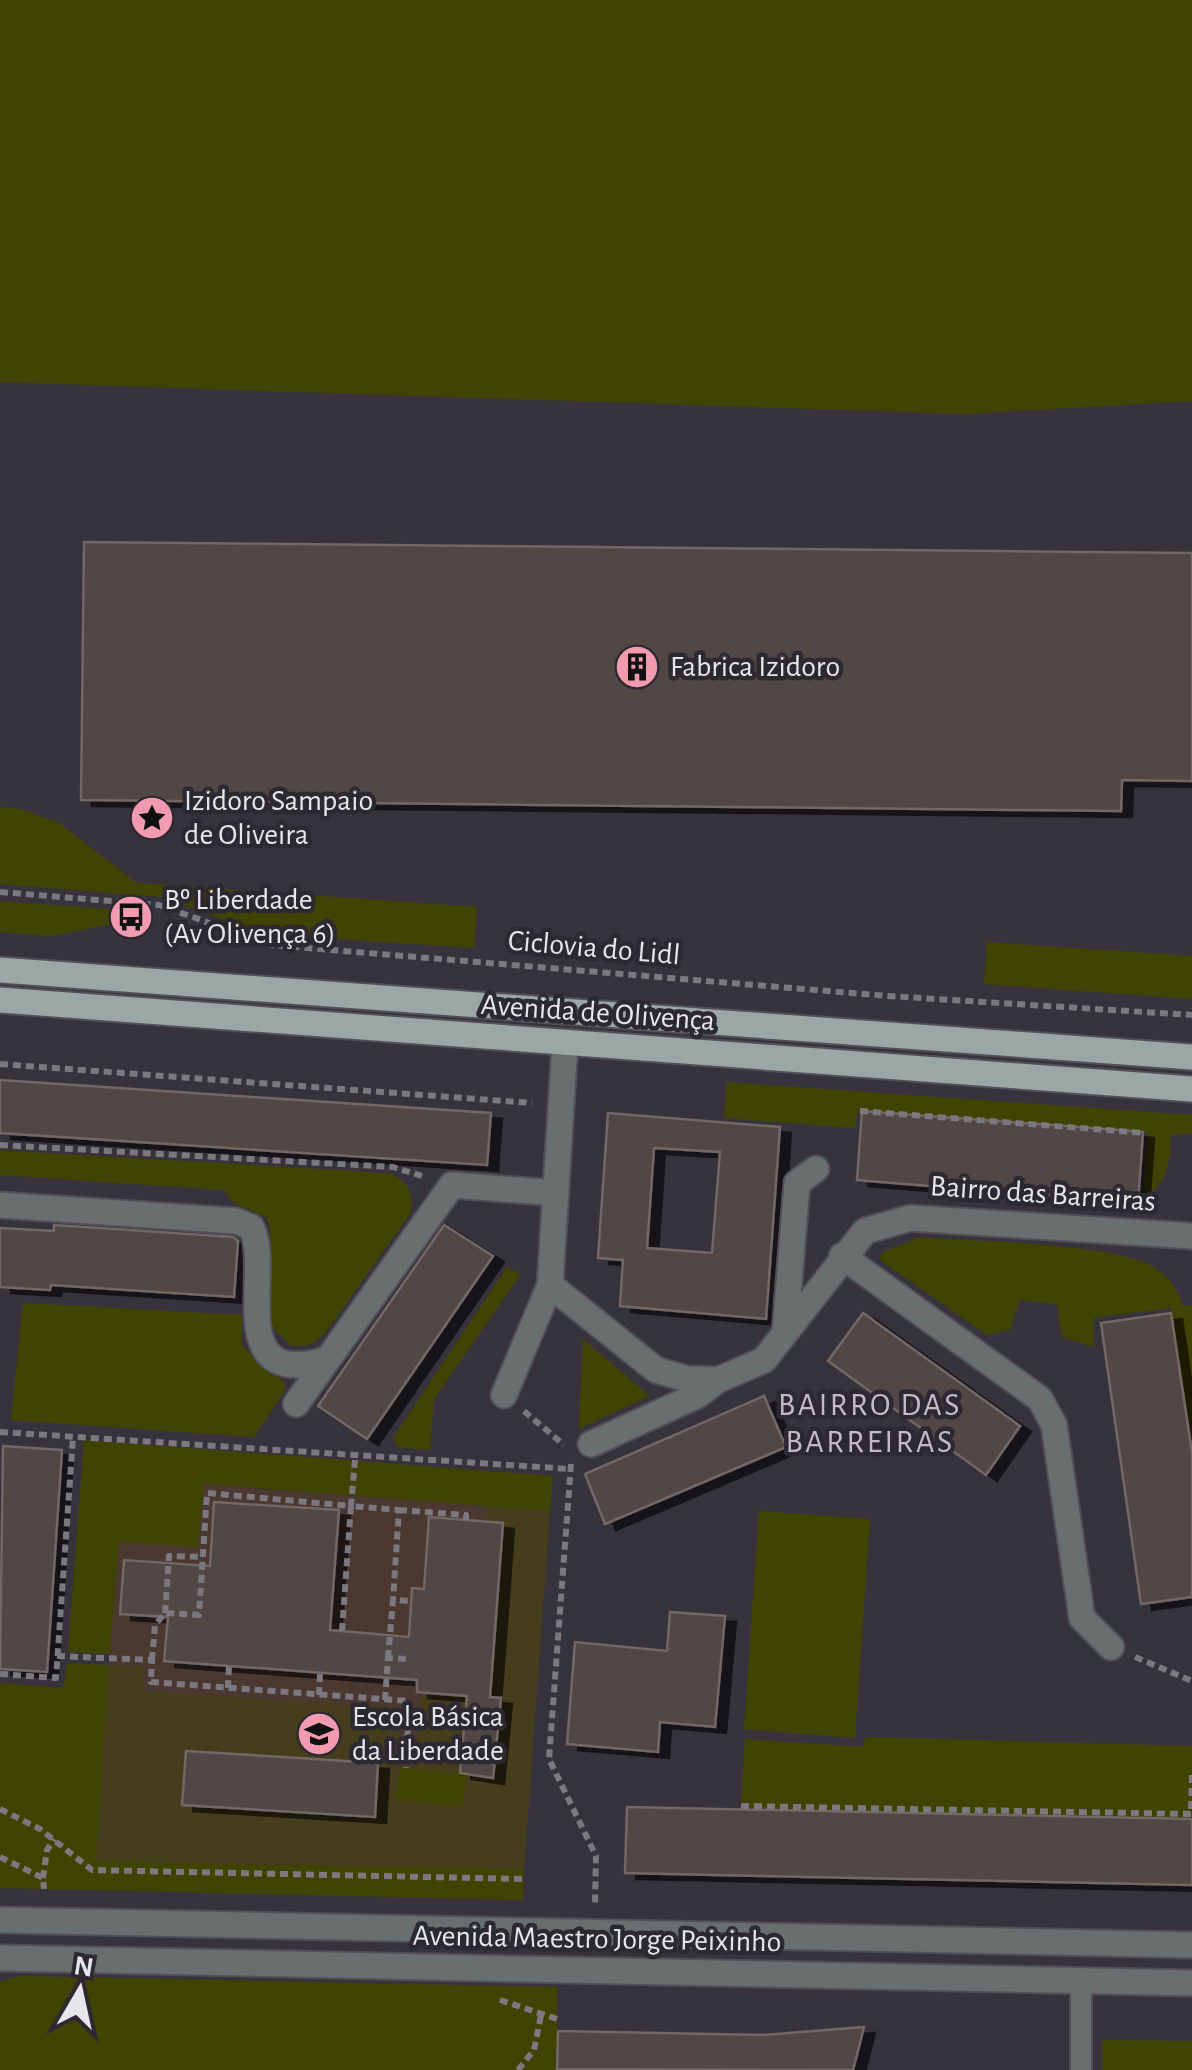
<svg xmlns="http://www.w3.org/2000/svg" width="1192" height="2070" viewBox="0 0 1192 2070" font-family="'Alegreya Sans',sans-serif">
<defs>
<filter id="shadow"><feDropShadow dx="11" dy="6" stdDeviation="0" flood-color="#0009"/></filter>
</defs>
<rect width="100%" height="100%" fill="#37333c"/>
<path fill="#4b3831" d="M122 1478 550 1511 524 1869 96 1861Z"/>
<path fill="#404402" d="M0 0H1192V401L965 414 0 382Z
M0 807 21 809 59 823 137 883 477 907 474 948 262 934 162 897 0 884Z
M0 901 120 910 119 922 52 936 0 932Z
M987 942 1192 956V999L984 984Z
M727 1082 1192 1115V1133L1171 1135C1170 1160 1168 1185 1143 1198L1148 1133 862 1111H857L856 1128 724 1118Z
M0 1150C131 1159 261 1164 392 1174 409 1183 415 1195 410 1214L324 1335 309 1345 292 1346 268 1324 270 1228 266 1217 234 1203 224 1190 0 1175Z
M920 1237C972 1242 1118 1242 1157 1269 1170 1278 1178 1291 1183 1306H1192V1453L1171 1308 1093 1318 1094 1347 1062 1337 1057 1304 1020 1300 1010 1330 987 1335 880 1260 881 1253Z
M507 1267 521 1274 434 1399 430 1450 398 1447 393 1438Z
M23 1303 242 1315V1346L285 1383V1390L254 1437 11 1420Z
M583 1339 650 1396 578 1429 579 1424Z
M84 1440 553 1476 550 1511 204 1484 198 1547 119 1542 110 1654 68 1652Z
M759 1511 870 1519 855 1738 744 1729Z
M67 1663 109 1665 97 1861 524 1869 523 1900 0 1888V1683L64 1688Z
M865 1737 1192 1746V1819L741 1808 745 1739 864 1747Z
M399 1767 467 1774 463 1807 395 1800Z
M20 1976 557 1987V2070H0V1982Z
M1102 2040 1192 2041V2070H1102Z"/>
<path fill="#453d1c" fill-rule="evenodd" d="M488 1506 550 1511 524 1869 96 1861 109 1665 143 1666V1691L401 1708 395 1800 463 1807 466 1778 493 1780 501 1698 480 1696 491 1689 503 1524 485 1521ZM186 1751 378 1763 375 1816 182 1805Z
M420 1692 467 1695 460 1773 415 1769Z"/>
<path fill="#514644" stroke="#736765" stroke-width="2.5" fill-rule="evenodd" filter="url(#shadow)" d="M84 542 1192 553V781L1122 780 1121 811 81 800Z
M0 1080 491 1113 487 1165 0 1133Z
M862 1111 1143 1132 1138 1203 857 1180Z
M608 1113 780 1127 766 1319 620 1306 623 1260 598 1258ZM654 1148 720 1152 712 1253 647 1248Z
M54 1225 233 1237 238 1241 234 1297 51 1285 50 1290 0 1287V1228L54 1231Z
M444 1225 493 1256 367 1439 318 1406Z
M863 1313 1020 1426 986 1475 828 1361Z
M1171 1313 1192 1453V1597L1141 1604 1101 1323Z
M764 1396 786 1447 605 1524 585 1474Z
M3 1446 62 1450 47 1672 0 1669Z
M214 1502 339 1510 330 1630 409 1637 412 1588 424 1589 429 1517 503 1523 490 1697 501 1698 493 1778 460 1773 467 1696 417 1692V1680L164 1661 168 1617 120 1614 124 1560 210 1566Z
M670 1612 725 1616 715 1727 660 1722 658 1752 567 1744 575 1642 667 1651Z
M186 1751 378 1763 375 1817 182 1805Z
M627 1807 1192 1819V1885L625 1873Z
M864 2027 853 2070 557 2069 558 2031 764 2035Z"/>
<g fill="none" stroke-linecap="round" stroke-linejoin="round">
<g stroke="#534f58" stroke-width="24">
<path id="lane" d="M1081 1981V2070"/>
</g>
<g stroke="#534f58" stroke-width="29">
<path id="street" d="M565 1043 550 1285 656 1370 687 1379 718 1380 764 1360 865 1231 910 1218 1192 1236
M0 1205 236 1221 251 1227C274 1269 220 1390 326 1360
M842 1256 1040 1399 1054 1425 1082 1618 1111 1647
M785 1333 797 1183 816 1169
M504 1395 550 1285
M296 1404 452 1185 556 1193
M591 1444 698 1395 718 1380
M0 1920 1192 1945
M0 1958 1192 1983"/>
</g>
<g stroke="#534f58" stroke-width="29">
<path id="primary" d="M0 970 1192 1057
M0 1000 1192 1089"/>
</g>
<path stroke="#7b7880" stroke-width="6" stroke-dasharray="8 5" stroke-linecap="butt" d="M0 892 159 905 271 945 888 996 1192 1015
M0 1064 532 1103
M860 1111 1145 1133
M0 1145 393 1167 422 1176
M524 1411 564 1445
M0 1432 571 1469
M571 1464 549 1759 596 1856 595 1905
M399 1510 466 1515V1520
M165 1613 169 1556 203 1557
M342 1631 351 1506 399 1510 393 1600
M57 1656 152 1660 151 1682 409 1701 406 1768
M1135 1657 1192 1681
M388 1658 393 1600 411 1601
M152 1660 155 1625 165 1613 199 1615 207 1493 351 1506 355 1460
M0 1674 56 1678 73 1437
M228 1688 229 1666
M319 1695 320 1673
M385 1700 388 1658 407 1659
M741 1806 1191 1814 1192 1772
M0 1809 40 1829 92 1870 523 1879
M0 1857 43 1878 44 1889
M43 1878 47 1850 54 1839
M500 2000 557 2019
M518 2070 534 2050 541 2015"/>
<use href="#lane" stroke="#696f6e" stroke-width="20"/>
<use href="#street" stroke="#696f6e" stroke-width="25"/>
<use href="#primary" stroke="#9ba7a5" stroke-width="25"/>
</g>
<defs>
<g id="building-disc" transform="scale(2.25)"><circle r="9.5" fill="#f29aaf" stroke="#2d2932"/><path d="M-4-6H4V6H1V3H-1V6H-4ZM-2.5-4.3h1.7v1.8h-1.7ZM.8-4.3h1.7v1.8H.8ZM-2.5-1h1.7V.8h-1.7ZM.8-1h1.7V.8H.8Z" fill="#111"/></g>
<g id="sight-disc" transform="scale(2.25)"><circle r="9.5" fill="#f29aaf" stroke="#2d2932"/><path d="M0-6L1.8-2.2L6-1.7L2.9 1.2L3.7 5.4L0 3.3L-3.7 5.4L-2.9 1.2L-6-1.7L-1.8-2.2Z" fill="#111"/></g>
<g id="bus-disc" transform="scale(2.25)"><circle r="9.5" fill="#f29aaf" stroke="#2d2932"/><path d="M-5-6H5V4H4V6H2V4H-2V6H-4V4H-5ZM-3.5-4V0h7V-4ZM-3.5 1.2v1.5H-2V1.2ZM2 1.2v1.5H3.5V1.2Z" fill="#111"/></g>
<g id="school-disc" transform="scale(2.25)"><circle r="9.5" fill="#f29aaf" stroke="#2d2932"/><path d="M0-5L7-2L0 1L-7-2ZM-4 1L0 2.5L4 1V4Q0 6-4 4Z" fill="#111"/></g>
</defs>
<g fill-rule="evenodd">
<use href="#building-disc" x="637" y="667"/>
<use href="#sight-disc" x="152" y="818"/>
<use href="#bus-disc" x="131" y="917"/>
<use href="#school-disc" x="319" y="1734"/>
</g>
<g text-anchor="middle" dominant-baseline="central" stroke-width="9" stroke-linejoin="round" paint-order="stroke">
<g font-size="30" fill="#e8e5eb" stroke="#2d2932" text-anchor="start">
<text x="670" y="667">Fabrica Izidoro</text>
<text x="184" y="801">Izidoro Sampaio<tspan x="184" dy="34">de Oliveira</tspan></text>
<text x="164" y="900">Bº Liberdade<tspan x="164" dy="34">(Av Olivença 6)</tspan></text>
<text x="352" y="1717">Escola Básica<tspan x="352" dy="34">da Liberdade</tspan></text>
</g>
<g font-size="30" fill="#e8e5eb" stroke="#2d2932">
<text transform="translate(594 948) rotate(5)">Ciclovia do Lidl</text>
<text transform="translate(598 1013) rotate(4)">Avenida de Olivença</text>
<text transform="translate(1043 1194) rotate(4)">Bairro das Barreiras</text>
<text transform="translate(597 1939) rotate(1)">Avenida Maestro Jorge Peixinho</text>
</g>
<g font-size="32" letter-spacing="2.5" fill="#c1bcc7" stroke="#2d2932">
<text x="870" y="1405">BAIRRO DAS<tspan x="870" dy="37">BARREIRAS</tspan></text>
</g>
</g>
<g transform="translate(80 1990) rotate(9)" stroke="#2d2932" stroke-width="8" paint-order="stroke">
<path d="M0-8L18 38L0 25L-18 38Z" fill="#e8e5eb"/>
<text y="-15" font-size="28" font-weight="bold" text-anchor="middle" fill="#e8e5eb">N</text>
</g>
</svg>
